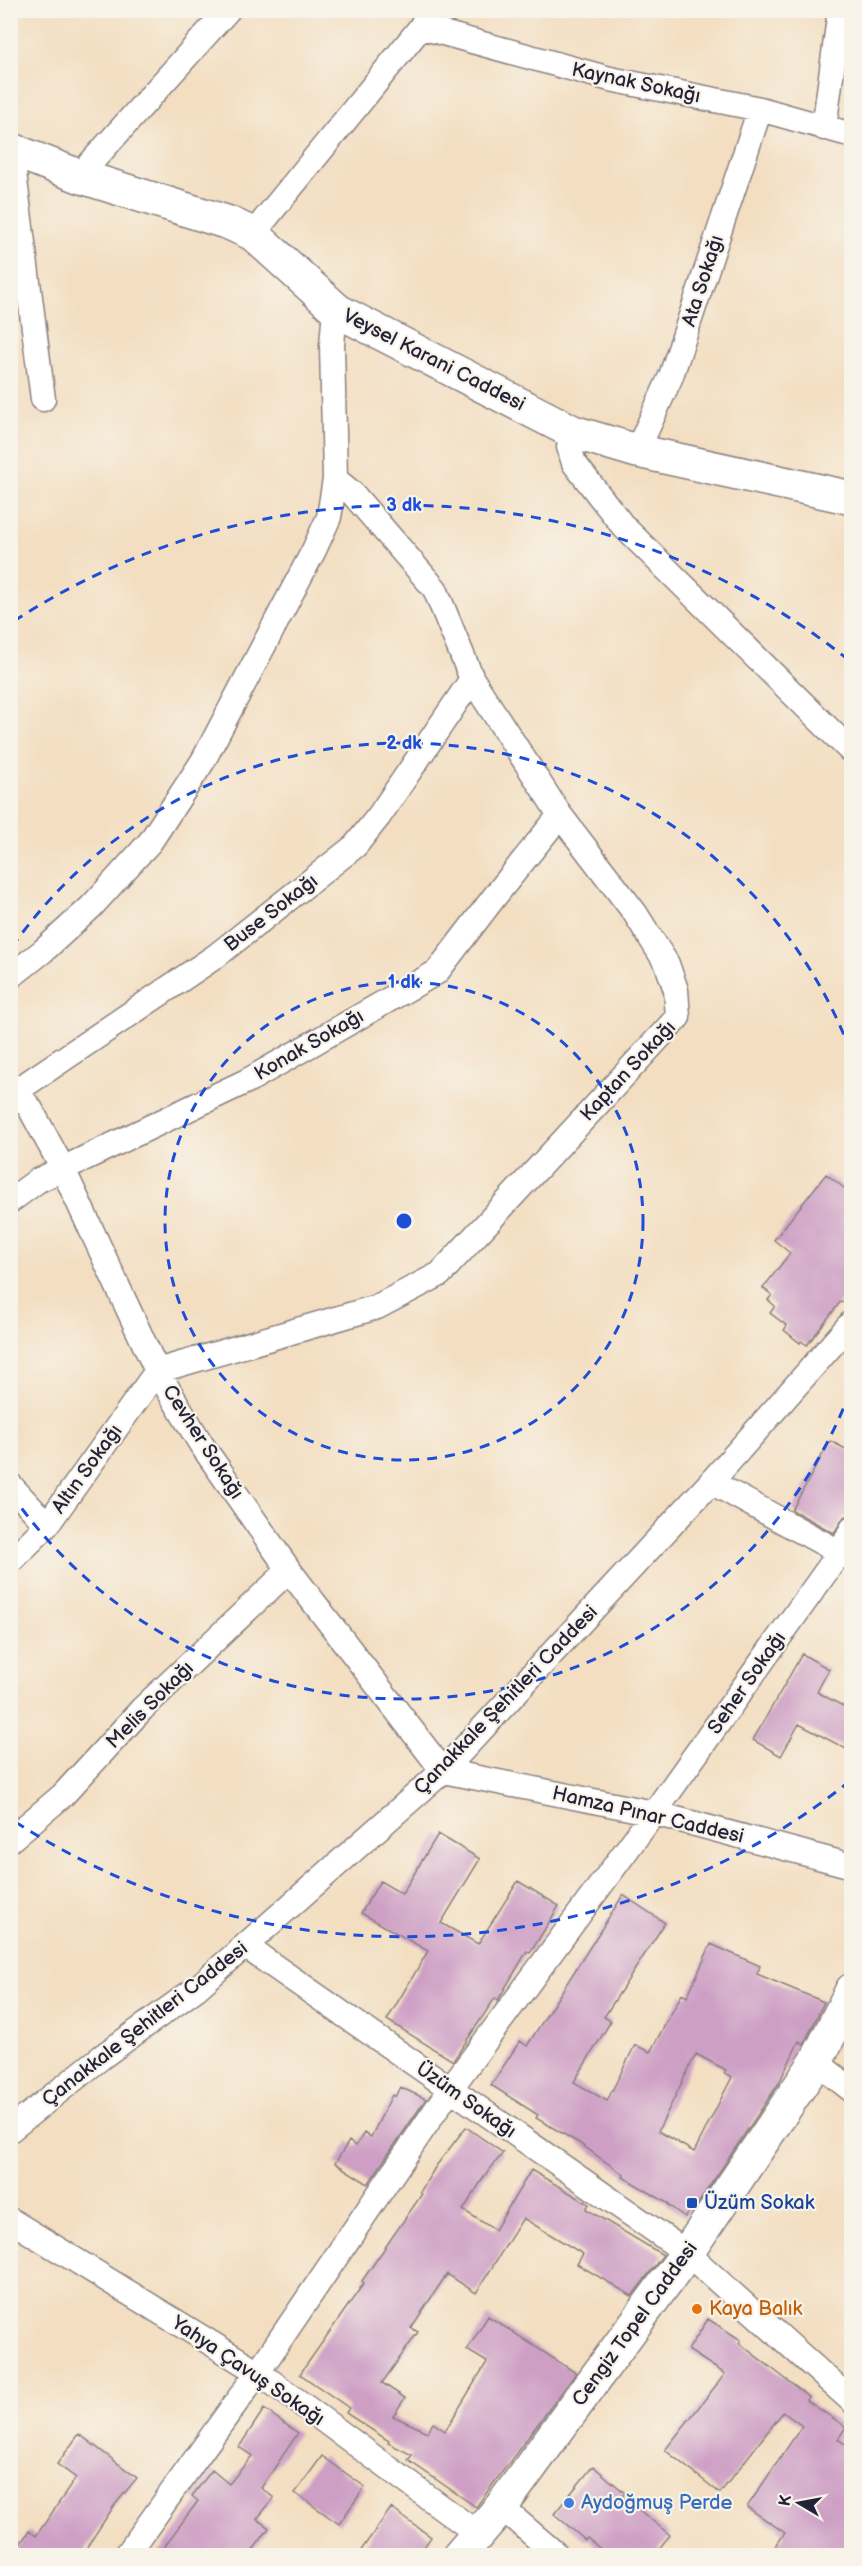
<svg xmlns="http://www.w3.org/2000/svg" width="862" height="2566" viewBox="0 0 862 2566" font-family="'Balsamiq Sans',sans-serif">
<rect width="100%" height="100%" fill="#f7f3e8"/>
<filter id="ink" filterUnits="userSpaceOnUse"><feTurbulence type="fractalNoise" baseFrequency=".0167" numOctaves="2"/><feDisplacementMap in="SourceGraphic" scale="12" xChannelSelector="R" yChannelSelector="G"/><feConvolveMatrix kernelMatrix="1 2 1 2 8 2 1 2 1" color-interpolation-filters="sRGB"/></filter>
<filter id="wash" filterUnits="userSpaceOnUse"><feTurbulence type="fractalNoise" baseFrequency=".008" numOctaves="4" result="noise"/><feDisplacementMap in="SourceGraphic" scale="24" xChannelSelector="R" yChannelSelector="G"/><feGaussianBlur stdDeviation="1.35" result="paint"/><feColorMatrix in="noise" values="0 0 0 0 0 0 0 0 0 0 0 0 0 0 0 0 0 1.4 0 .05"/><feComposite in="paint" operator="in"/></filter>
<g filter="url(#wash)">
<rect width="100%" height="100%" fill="#f3dec1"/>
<g id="blocks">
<path fill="#cd9fc5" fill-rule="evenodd" d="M826 1174 852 1194V1308L841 1301 807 1345 801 1341 800 1343 784 1330 787 1326 770 1313 775 1306 768 1300 772 1295 763 1288 790 1253 774 1240Z
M830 1441 852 1452V1515L844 1517 834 1533 792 1510Z
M802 1654 829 1669 817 1692 852 1711V1752L799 1724 781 1756 753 1740Z
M438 1834 480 1859 441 1923 478 1944 518 1881 559 1906 530 1953 527 1951 498 2000 495 1998 453 2061 387 2020 428 1951 361 1913 380 1881 402 1894Z
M623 1895 665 1923 604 2017 611 2021 574 2082 607 2101 635 2045 650 2052 682 1994 687 1997 711 1944 760 1966 757 1974 824 2002 804 2044 799 2041 779 2083 693 2211 690 2210 685 2217 668 2205 669 2204 623 2177 624 2175 579 2143 536 2118 538 2115 491 2085 520 2041 527 2046ZM696 2054 726 2070 724 2073 732 2077 694 2152 658 2131Z
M400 2087 426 2099 368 2184 335 2163 349 2141 356 2146 364 2133 371 2137 392 2095 395 2097Z
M466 2127 503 2153 484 2177 463 2210 495 2230 531 2170 589 2204 586 2209 663 2255 632 2296 577 2264 583 2254 523 2218 476 2293 447 2274 411 2328 418 2332 382 2383 405 2398 393 2416 427 2432 433 2423 445 2431 487 2362 467 2350 488 2316 576 2373 476 2507 408 2460 412 2455 388 2443 389 2441 346 2413 349 2408 300 2374 364 2283 362 2281 422 2194 420 2192 436 2166Z
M708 2319 741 2340 739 2343 809 2397 806 2400 846 2427 838 2439 852 2449V2544L843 2556H784L774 2548 785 2533 747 2507 802 2426 783 2412 720 2493 665 2450 725 2374 688 2350Z
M264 2409 298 2433 261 2488 274 2498 257 2519 269 2528 249 2556H157L198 2501 192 2496 212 2470 229 2484 252 2456 239 2447Z
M79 2434 137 2478 114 2506 81 2556H12L29 2531 36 2536 76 2478 57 2464Z
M322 2456 365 2487 339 2524 295 2493Z
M593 2466 625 2493 622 2496 670 2535 653 2556H609L587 2538 585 2540 554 2514Z
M391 2508 431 2537 418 2556H357Z"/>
</g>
</g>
<g filter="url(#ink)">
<use href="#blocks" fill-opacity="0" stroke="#8a807e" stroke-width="1.5"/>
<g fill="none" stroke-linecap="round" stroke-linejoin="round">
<g stroke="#8a807e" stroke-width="27">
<path id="street" d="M421 27 610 79 760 109 852 135
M824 128 840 10
M11 149 43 399
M79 176 228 10
M253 234 421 27 429 10
M573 432 569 447 574 463 623 526 852 752
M637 451 671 376 760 109
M10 977 43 951 91 907 150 842 203 761 314 550 329 517 335 479 332 345 334 321 338 311
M10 1085 30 1108 63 1169 157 1371 201 1444 289 1570 443 1771
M16 1091 216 956 355 846 379 816 472 679
M10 1201 37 1181 249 1080 437 972 495 896 560 815
M711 1482 852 1559
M10 1485 47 1525
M10 1562 47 1525 157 1371 377 1307 440 1274 678 1017 676 990 667 964 635 913 560 815 472 679 435 589 352 493 335 479
M443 1771 654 1813 852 1866
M10 1840 63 1795 142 1709 289 1570
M245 1946 687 2253 852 2401
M816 2062 852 2090
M10 2130 103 2056 197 1988 443 1771 711 1482 852 1322
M10 2220 258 2372 478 2534
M501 2507 558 2556
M126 2556 258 2372 450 2089 654 1813 840 1552 852 1529"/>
</g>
<g stroke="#8a807e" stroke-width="36">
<path id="secondary" d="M10 149 79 176 229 223 253 234 338 311 573 432 637 451 852 498
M459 2556 501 2507 687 2253 816 2062 852 1990"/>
</g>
<use href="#street" stroke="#fff" stroke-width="24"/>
<use href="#secondary" stroke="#fff" stroke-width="33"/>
</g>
</g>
<g fill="none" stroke="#1d4ed8" stroke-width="3" stroke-dasharray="10 8">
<circle cx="404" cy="1221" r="239"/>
<path d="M850 1392A478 478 0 0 1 12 1495M12 947A478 478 0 0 1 850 1050"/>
<path d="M850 1781A716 716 0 0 1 14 1821M14 621A716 716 0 0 1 850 661"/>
</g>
<rect fill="#1a4fb4" stroke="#f7f3e8" stroke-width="2" x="686" y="2197" width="12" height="12" rx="3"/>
<circle fill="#e8710a" stroke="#f7f3e8" stroke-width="2" cx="697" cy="2309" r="6"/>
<circle fill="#3f7fe0" stroke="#f7f3e8" stroke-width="2" cx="569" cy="2503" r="6"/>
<g text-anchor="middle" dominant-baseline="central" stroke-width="4.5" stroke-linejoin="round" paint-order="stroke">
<g font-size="20" fill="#22223b" stroke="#f7f3e8">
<text transform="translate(636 83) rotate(12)">Kaynak Sokağı</text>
<text transform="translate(703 281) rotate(-72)">Ata Sokağı</text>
<text transform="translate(434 360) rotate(27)">Veysel Karani Caddesi</text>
<text transform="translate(271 913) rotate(-38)">Buse Sokağı</text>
<text transform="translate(309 1045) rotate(-30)">Konak Sokağı</text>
<text transform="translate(628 1071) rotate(-47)">Kaptan Sokağı</text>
<text transform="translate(203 1442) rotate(57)">Cevher Sokağı</text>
<text transform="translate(87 1469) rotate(-54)">Altın Sokağı</text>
<text transform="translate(747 1683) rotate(-55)">Seher Sokağı</text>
<text transform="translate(506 1700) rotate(-46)">Çanakkale Şehitleri Caddesi</text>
<text transform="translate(150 1705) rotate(-45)">Melis Sokağı</text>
<text transform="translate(648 1815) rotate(13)">Hamza Pınar Caddesi</text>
<text transform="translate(145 2024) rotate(-38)">Çanakkale Şehitleri Caddesi</text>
<text transform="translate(466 2100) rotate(35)">Üzüm Sokağı</text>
<text transform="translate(635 2324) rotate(-54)">Cengiz Topel Caddesi</text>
<text transform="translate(248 2371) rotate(34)">Yahya Çavuş Sokağı</text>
</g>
<g font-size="20" fill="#164399" stroke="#f7f3e8" text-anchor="start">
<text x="704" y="2203">Üzüm Sokak</text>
</g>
<g font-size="20" fill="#c56008" stroke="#f7f3e8" text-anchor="start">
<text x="709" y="2309">Kaya Balık</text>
</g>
<g font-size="20" fill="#366cbe" stroke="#f7f3e8" text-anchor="start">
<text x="581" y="2503">Aydoğmuş Perde</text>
</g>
</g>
<circle cx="404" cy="1221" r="9" fill="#1d4ed8" stroke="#f7f3e8" stroke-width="3"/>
<g font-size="18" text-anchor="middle" font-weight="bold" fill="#1d4ed8" stroke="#f7f3e8" stroke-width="4.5" stroke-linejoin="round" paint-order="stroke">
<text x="404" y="511">3 dk</text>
<text x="404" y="749">2 dk</text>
<text x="404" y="988">1 dk</text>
</g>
<rect width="862" height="2566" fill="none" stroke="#f7f3e8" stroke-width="36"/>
<g transform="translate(799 2503) rotate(280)" stroke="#f7f3e8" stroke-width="4.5" paint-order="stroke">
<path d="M0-4.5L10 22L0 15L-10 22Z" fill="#22223b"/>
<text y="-9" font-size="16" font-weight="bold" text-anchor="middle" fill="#22223b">K</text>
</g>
</svg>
